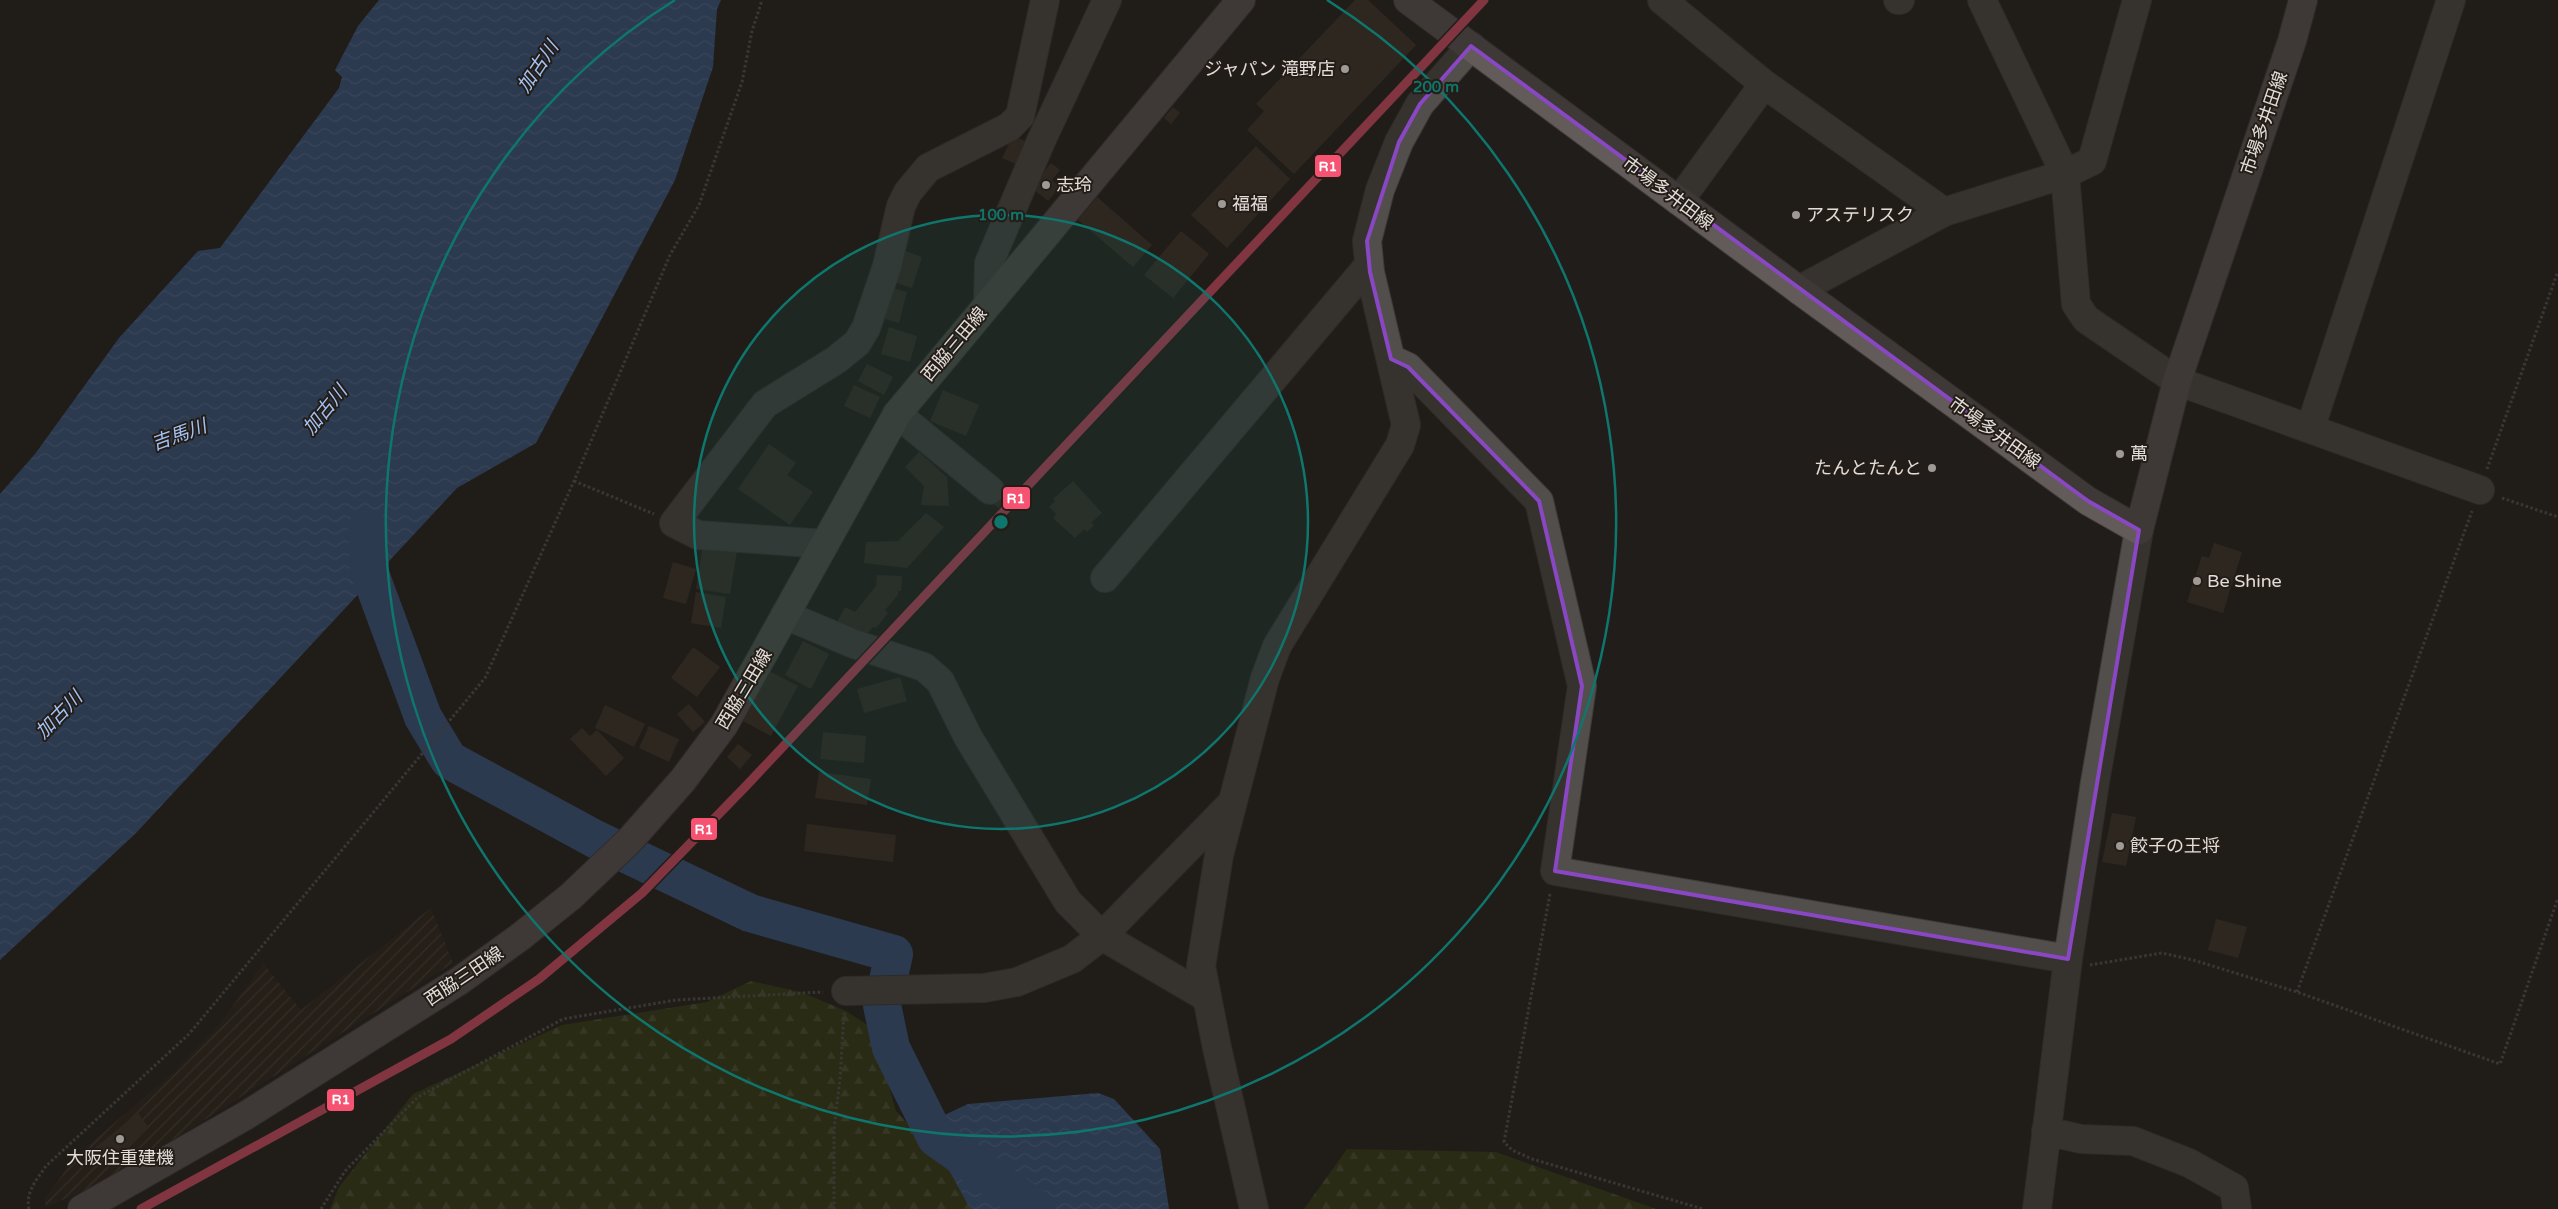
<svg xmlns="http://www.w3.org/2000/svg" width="2558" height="1209" viewBox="0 0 2558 1209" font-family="'Varela Round','Noto Sans JP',sans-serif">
<defs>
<pattern id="industrial-furrows" width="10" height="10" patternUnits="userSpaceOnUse" patternTransform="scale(1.25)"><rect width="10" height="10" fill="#2b2218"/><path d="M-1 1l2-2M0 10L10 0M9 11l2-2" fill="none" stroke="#494239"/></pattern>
<pattern id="forest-firs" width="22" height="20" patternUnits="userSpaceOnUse" patternTransform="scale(1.25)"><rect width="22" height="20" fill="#333c10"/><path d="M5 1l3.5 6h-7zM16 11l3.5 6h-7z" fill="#505832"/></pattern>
<pattern id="water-waves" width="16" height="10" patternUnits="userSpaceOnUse" patternTransform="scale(1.25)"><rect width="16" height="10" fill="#3a5d93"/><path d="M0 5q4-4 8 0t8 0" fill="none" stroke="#5674a2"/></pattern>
</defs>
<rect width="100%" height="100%" fill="#211d1a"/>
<path fill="url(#industrial-furrows)" d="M431 908 453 963 182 1134 94 1186 46 1207 44 1200 76 1156 176 1070 223 1020 263 963 301 1010Z"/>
<path fill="url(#forest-firs)" d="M751 981 801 992 846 1011 872 1028 896 1111 945 1163 968 1205 973 1209H330L339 1187 413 1094 562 1025 707 1002Z
M1347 1149 1496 1152 1656 1209H1304Z"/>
<path fill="url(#water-waves)" d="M379 0H721L717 9 713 67 675 180 536 443 457 488 136 833 0 960V494L35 454 119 338 198 251 220 248 339 88 342 77 335 70 358 26Z
M1098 1093 1114 1099 1160 1149 1169 1209H973L968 1205 945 1163 916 1132 940 1123 938 1118 968 1104Z"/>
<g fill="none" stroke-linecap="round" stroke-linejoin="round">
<path stroke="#3a5d93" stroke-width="38" d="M367 528 369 571 423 717 449 760 595 839 750 913 894 954 887 985
M883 999 882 1005 891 1048 936 1138 1036 1209"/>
</g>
<path fill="#3d3428" d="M1355 0H1368L1416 45 1294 174 1247 130 1264 111 1256 104Z
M1173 107 1180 113 1171 124 1164 118Z
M1013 136 1030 143 1020 166 1002 158Z
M1256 146 1290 179 1227 248 1191 215Z
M1051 163 1060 170 1052 180 1060 187 1048 201 1031 187Z
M1097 197 1152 245 1133 267 1078 220Z
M1181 231 1209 254 1173 298 1144 275Z
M903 250 922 257 912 288 892 281Z
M885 286 907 292 899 323 877 317Z
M889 327 917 336 910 362 881 354Z
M867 364 893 377 884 395 858 381Z
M854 385 880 397 870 418 844 406Z
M943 390 979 405 966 436 930 421Z
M769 444 796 463 787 475 813 492 790 525 738 489Z
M919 452 947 477 949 506 921 505 924 486 905 467Z
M1073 481 1102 513 1091 523 1094 525 1087 532 1084 529 1075 538 1053 518 1056 514 1049 507 1055 501 1053 499Z
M1005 492 1011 497 999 509 994 504Z
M926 513 944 527 907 568 864 563 866 542 898 541Z
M704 539 738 545 730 594 696 589Z
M2214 543 2242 552 2223 613 2187 602 2202 556 2209 558Z
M673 562 696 569 686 604 663 598Z
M877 575 902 576 901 591H898V595L885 610 888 613 876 628 873 627 862 640 835 626 845 607 855 612 876 586Z
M696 592 726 597 721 628 691 623Z
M803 641 829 654 811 689 785 675Z
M693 647 720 667 697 697 671 678Z
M769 671 798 686 771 736 743 721Z
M900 677 907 701 864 713 857 689Z
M689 704 705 722 693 732 677 714Z
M605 705 645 724 634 747 595 728Z
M649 726 679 739 669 762 639 748Z
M582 728 590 736 597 730 624 758 606 776 570 739Z
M823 732 866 736 864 763 820 759Z
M738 744 752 755 740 769 727 757Z
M819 772 871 779 867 805 815 798Z
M2112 813 2136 817 2126 866 2102 862Z
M807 824 896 835 893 862 804 851Z
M2216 919 2247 927 2238 958 2208 950Z
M138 1113 149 1128 103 1166 91 1151Z"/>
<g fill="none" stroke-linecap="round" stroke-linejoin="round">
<g stroke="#3d3a38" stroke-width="30">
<path id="minor" d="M1662 0 1764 84 1944 212
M1898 0H1900
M1982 0 2065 174 2076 304 2086 319 2177 381 2480 490
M1679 201 1764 84
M1799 290 1944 212 2065 174 2092 161 2137 0
M988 303 989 263 1041 141 1107 0
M1391 359 1408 367 1539 501 1582 686 1555 871 2068 959
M897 414 990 490
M2310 429 2451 0
M825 544 698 535 674 523 765 404 836 360 857 343 866 328 887 266 901 206 908 192 928 168 1009 127 1020 116 1045 0
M1105 578 1369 265
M785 615 854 644 924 667 940 681 968 737 1068 902 1102 936 1206 997
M846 991 984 988 1017 982 1072 959 1102 936 1231 804
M2046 1131 2081 1139 2133 1141 2189 1163 2234 1188 2237 1209
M1254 1209 1217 1048 1201 966 1219 855 1265 678 1277 646 1400 445 1406 425 1370 272 1367 241 1380 190 1399 142 1420 104 1471 46
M2037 1209 2068 959 2095 782 2139 530"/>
</g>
<g stroke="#3d3a38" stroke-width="30">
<path id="major" d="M1408 0 1799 290 2088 501 2139 530 2177 381 2292 41 2303 0
M82 1209 245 1116 459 981 520 937 570 897 630 840 683 780 724 725 897 414 1241 0"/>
</g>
<path stroke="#585653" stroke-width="3" stroke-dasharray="2.5 2.5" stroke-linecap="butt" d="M2487 469 2558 271
M574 481 654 514
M2502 498 2558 517
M1550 894 1504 1142 1512 1150 1532 1159 1703 1209
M2090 965 2162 953 2193 960 2297 992 2500 1064 2558 898
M2297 992 2472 511
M29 1209C25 1193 37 1179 46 1166L189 1034 485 678 574 481 670 255 699 205 742 82 752 31 762 0
M321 1209 345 1171 418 1097 563 1019 676 1000 823 992
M834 1209V1129L840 1079 844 1013"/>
<use href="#minor" stroke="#514e4b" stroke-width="28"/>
<use href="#major" stroke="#635b59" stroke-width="28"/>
<g stroke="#241d17" stroke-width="12">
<path id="rail-1" d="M141 1209 451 1039 539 979 642 893 746 786 1484 0"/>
</g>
<use href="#rail-1" stroke="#f65372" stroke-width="9"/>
</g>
<path d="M0 0H2558V1209H0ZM1471 46 2088 501 2139 530 2068 959 1555 871 1582 686 1539 501 1408 367 1391 359 1370 272 1367 241 1399 142 1420 104Z" fill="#211d1a" fill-opacity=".55" fill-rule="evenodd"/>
<path fill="none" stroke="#8a47c3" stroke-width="4" stroke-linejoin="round" d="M1471 46 2088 501 2139 530 2068 959 1555 871 1582 686 1539 501 1408 367 1391 359 1370 272 1367 241 1399 142 1420 104Z"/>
<circle cx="1001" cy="522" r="307" fill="#0f766e" fill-opacity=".12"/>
<g fill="none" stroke="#0f766e" stroke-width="2.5">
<circle cx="1001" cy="522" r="307"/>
<path d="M1327 0A615 615 0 1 1 675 0"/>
</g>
<g fill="#9e9a96" stroke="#241d17" stroke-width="2">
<circle cx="1345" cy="69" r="5"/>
<circle cx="1046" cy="185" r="5"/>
<circle cx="1222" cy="204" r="5"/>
<circle cx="1796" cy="215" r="5"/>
<circle cx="2120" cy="454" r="5"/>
<circle cx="1932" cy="468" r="5"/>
<circle cx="2197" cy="581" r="5"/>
<circle cx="2120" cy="846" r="5"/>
<circle cx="120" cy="1139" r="5"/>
</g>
<g text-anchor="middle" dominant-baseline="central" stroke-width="4" stroke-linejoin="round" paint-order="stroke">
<g font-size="18" fill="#e2ddd9" stroke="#241d17" text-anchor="start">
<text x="1335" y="69" text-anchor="end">ジャパン 滝野店</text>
<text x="1056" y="185">志玲</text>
<text x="1232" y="204">福福</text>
<text x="1806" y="215">アステリスク</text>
<text x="2130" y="454">萬</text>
<text x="1922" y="468" text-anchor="end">たんとたんと</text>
<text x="2207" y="581">Be Shine</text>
<text x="2130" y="846">餃子の王将</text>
<text x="120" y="1158" text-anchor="middle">大阪住重建機</text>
</g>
<g font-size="18" fill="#e2ddd9" stroke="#241d17">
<text transform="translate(2264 123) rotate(-71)">市場多井田線</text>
<text transform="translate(1668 193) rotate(37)">市場多井田線</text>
<text transform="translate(954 344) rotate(-50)">西脇三田線</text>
<text transform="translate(1995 433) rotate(36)">市場多井田線</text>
<text transform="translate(744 689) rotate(-59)">西脇三田線</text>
<text transform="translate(464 976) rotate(-34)">西脇三田線</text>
</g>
<g font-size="19" font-style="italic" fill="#a1c2f6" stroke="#241d17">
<text transform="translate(538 67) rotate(-56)">加古川</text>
<text transform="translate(325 410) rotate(-51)">加古川</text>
<text transform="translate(179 435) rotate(-20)">吉馬川</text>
<text transform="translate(59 715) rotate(-46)">加古川</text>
</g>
</g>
<circle cx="1001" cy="522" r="8" fill="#0f766e" stroke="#241d17" stroke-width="2.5"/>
<g font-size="15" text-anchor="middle" font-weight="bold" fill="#0f766e" stroke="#241d17" stroke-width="4" stroke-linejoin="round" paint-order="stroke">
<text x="1436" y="92">200 m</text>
<text x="1001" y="220">100 m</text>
</g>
<g stroke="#241d17" stroke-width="2">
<rect x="1314" y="154" width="28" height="24" rx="5" fill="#f65372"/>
<rect x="1002" y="486" width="29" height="24" rx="5" fill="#f65372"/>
<rect x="690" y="817" width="28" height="24" rx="5" fill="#f65372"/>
<rect x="326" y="1088" width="29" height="24" rx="5" fill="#f65372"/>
</g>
<g font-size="14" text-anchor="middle" font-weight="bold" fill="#fff">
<text x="1328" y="171">R1</text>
<text x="1016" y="503">R1</text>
<text x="704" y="834">R1</text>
<text x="341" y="1104">R1</text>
</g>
</svg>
